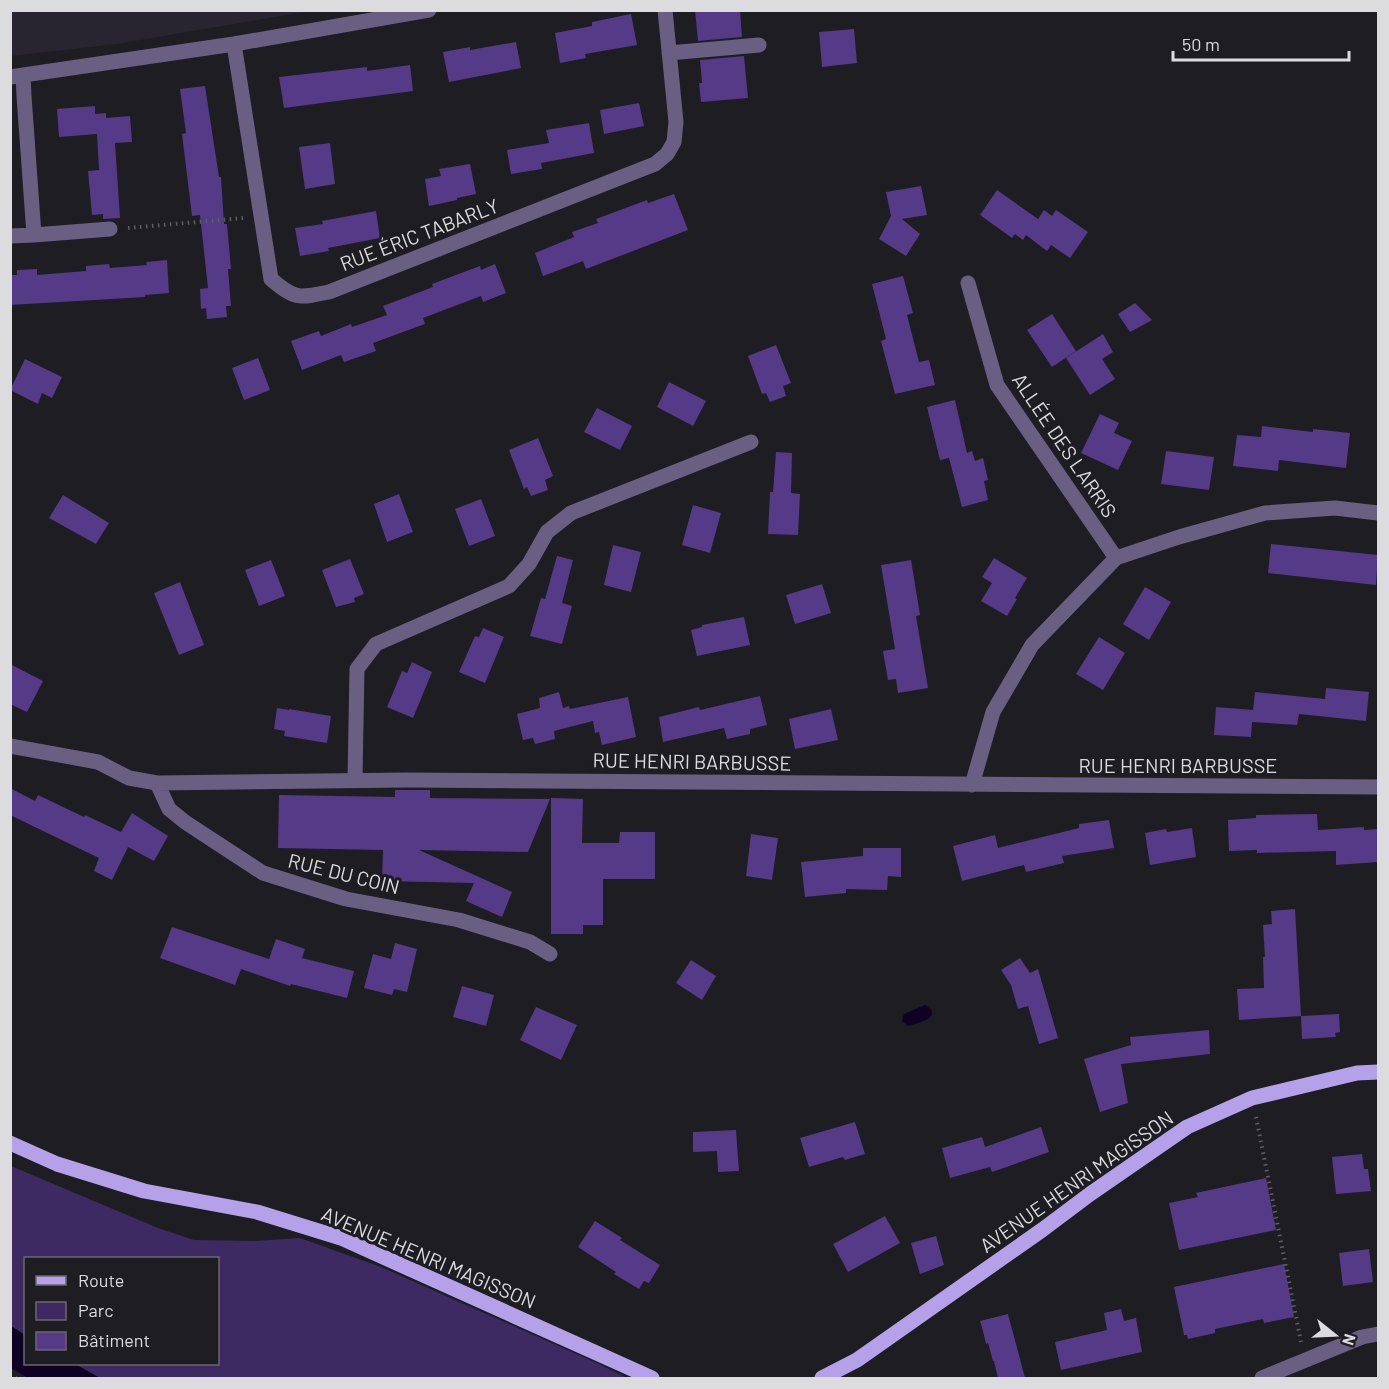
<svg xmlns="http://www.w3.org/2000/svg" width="1389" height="1389" viewBox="0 0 1389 1389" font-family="Barlow,sans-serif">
<rect width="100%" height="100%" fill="#1e1d22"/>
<path fill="#282530" d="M10 11 11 10 310 11 117 44 11 56Z"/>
<path fill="#3d2a62" d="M11 1166 158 1228 194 1240 256 1241 300 1238 381 1267 599 1364 627 1378H100L75 1364H218V1258H26L25 1335 11 1326Z"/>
<path fill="#0e0124" d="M925 1005C945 1017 918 1023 908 1026L902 1021 904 1014Z
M11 1326 25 1335 26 1364H75L100 1378H28L11 1368Z"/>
<path fill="#543a87" d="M695 10H740L742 37 698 41Z
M631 14 637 45 585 54 586 58 560 63 555 33 592 26V22Z
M854 29 857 63 822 67 819 32Z
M516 42 521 68 449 82 443 52 470 47V50Z
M744 56 748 98 701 102 699 83H702L700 60Z
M410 65 413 91 284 108 279 77 367 67V71Z
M205 86 219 177H221L224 224H227L231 269H228L231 306H226L227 317 207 319 206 308 201 309 200 289 208 288 200 215 192 216 182 134 186 133 180 89Z
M639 103 644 126 604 134 600 110Z
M95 106V114L106 113V118L130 116 132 142 115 143 120 218 103 219V214L92 215 88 171 99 170 97 134 59 137 57 109Z
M589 123 594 153 541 163 542 169 511 174 507 150 549 143 546 130Z
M330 143 335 184 305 189 299 147Z
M470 164 476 194 457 198V200L429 206 425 179 441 176 439 169Z
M921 186 927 215 902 219 920 234 906 256 879 239 891 216 886 192Z
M997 190 1038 219 1044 210 1052 216 1056 210 1088 232 1070 258 1051 245 1047 251 1026 235 1023 240 1015 234 1012 238 980 215Z
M674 194 688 230 586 269 583 261 543 276 535 253 574 237 572 232 598 223 596 219 647 200 648 203Z
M376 211 380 238 328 248 329 251 300 256 295 228 323 224 322 221Z
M167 260 169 293 145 295V297L10 305V275H17V270L37 269V275L86 271V266L109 264 110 268 147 265 146 262Z
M495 264 506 293 483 302 481 296 423 318 425 324 373 343 376 351 344 362 341 355 302 370 291 341 319 331 321 336 351 324 352 327 387 315 383 306 433 287 432 284 480 266 481 270Z
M903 276 913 313 907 315 919 362 929 360 935 385 895 394 881 341 886 339 872 284Z
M1135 303 1152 320 1130 332 1118 314Z
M1052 314 1076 351 1052 367 1027 330Z
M1103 334 1113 352 1102 359 1115 379 1090 395 1066 358Z
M776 345 791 383 783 386 786 396 770 402 766 393 762 394 748 356Z
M258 358 270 390 244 400 232 368Z
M25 359 62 377 52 398 42 393 38 404 10 390Z
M669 382 706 401 693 426 657 407Z
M955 400 967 453 972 451 975 461 983 458 988 480 984 481 988 500 962 507 949 458 940 460 927 407Z
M597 408 632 426 620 450 584 432Z
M1100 414 1119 423 1114 433 1132 441 1118 470 1081 453Z
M1262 426 1313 432V429L1350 433 1346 468 1279 460 1278 471 1233 466 1237 435 1261 437Z
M538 438 553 476 545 480 548 490 531 496 527 487 524 489 509 450Z
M1166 451 1214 457 1209 490 1161 484Z
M776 452 792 453 791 493 800 494 798 535 768 534 770 492H773Z
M399 494 413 532 387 542 374 504Z
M63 495 109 523 96 544 49 518Z
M481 499 495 536 469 546 455 509Z
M693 505 721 513 710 553 682 545Z
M1271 544 1378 555 1376 585 1268 573Z
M613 545 641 552 631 592 604 585Z
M557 556 573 560 562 603 572 606 562 644 530 636 541 598 545 599Z
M994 558 1027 578 1015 598 1017 599 1007 616 981 601 992 583 982 577Z
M350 559 364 594 354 598 355 602 336 607 322 570Z
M271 560 285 596 259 606 245 570Z
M911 560 920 615 916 616 928 688 898 693 896 679 888 680 883 651 895 649 881 565Z
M180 582 204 645 179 655 154 593Z
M822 584 831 613 795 624 786 595Z
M1145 587 1171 602 1149 640 1123 624Z
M744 617 750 645 697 656 691 630 702 627V625Z
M483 628 504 637 485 683 459 672 475 636 479 637Z
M1099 637 1125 653 1103 690 1076 674Z
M412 662 432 672 413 718 387 707 402 671 407 673Z
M10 664 43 681 27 712 10 704Z
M1326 688 1369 692 1366 721 1299 714 1297 725 1252 722 1251 737 1214 735 1216 707 1253 710 1255 692 1325 699Z
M559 692 563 708 569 706 570 709 628 697 636 737 602 745 599 732 595 733 593 721 554 731 555 739 535 744 533 738 523 740 517 714 540 708 539 698Z
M760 696 767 725 750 729V734L727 739 724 728 663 742 659 717 699 707 700 710Z
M277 708 289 710V709L331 716 327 743 284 736 285 731 274 729Z
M831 709 838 740 795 749 789 719Z
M10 788 35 801 38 795 84 817 85 815 121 832 132 813 168 836 154 861 128 847 112 880 94 871 99 858 10 815Z
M395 790H430V798L550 799 528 852 419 850 512 892 502 917 466 901 474 883 382 881 383 850 278 848 279 795 395 797Z
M551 798 583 799 582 843H619L620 832H655V879H603V925H583V934H551Z
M1317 814 1318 830 1364 827V830L1378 829V862L1336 865V851L1257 853V850L1229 851 1228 820 1256 818V815Z
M1109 820 1114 848 1062 856 1064 863 1026 872 1024 865 962 881 953 846 995 835 998 848 1079 828V824Z
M1192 828 1196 857 1150 865 1145 833 1166 829 1167 832Z
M751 834 778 838 772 880 746 876Z
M863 848H901V877L888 876 887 890 846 889V893L805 897 801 862 863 856Z
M1295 909 1301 1016 1239 1020 1237 989 1264 988 1263 957H1265L1263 925 1272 924 1271 911Z
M172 927 269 959 276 939 305 949 302 958 354 971 347 998 291 984 290 986 241 969 235 985 160 958Z
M395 943 417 949 407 992 394 989 392 995 364 988 373 954 391 959Z
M1020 958 1030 973 1038 969 1058 1038 1039 1044 1028 1006 1018 1009 1011 985 1001 970Z
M691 960 716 976 702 1000 676 983Z
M462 986 494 995 486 1026 453 1017Z
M536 1007 577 1025 561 1060 520 1040Z
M1339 1014 1340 1032 1335 1033 1336 1037 1302 1039 1301 1016Z
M1209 1030 1210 1054 1121 1064 1128 1103 1100 1112 1084 1059 1131 1045 1130 1037Z
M855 1122 865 1154 845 1160 843 1157 809 1167 800 1138Z
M1041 1127 1049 1152 992 1172 990 1167 950 1178 942 1148 982 1137 985 1147Z
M736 1130 739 1171 718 1172 717 1151 693 1152V1132Z
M1362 1154 1364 1169H1368L1371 1191 1336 1194 1332 1157Z
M1266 1178 1276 1230 1179 1250 1169 1203 1198 1197 1196 1193Z
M885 1216 900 1243 848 1272 833 1244Z
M595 1221 622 1238 620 1240 660 1265 649 1283 644 1281 639 1289 614 1274 616 1272 578 1247Z
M936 1236 944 1265 920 1274 911 1243Z
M1369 1249 1373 1282 1343 1286 1339 1253Z
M1284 1264 1294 1317 1264 1323 1263 1319 1215 1329V1333L1188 1339 1187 1335H1184L1174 1287Z
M1121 1309 1124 1321 1136 1318 1142 1352 1061 1370 1055 1342 1107 1330 1104 1313Z
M1008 1314 1025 1378H998L994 1361H993L988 1343 986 1344 983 1331 980 1321Z"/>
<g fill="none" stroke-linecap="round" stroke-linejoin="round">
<path stroke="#5f5e62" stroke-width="4" stroke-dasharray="1.5 4.5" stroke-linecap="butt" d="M128 228 243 218
M1256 1117 1301 1342
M10 1375 16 1378"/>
<path stroke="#695f82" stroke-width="15" d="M234 44 271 279C295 300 299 298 329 292L655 164 667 154 674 142 676 122 665 10
M669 53 759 45
M10 77 234 44 429 10
M34 235 110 229
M10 236 34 235 24 96 23 75
M968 283 997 385 1116 558
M10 746 98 762 129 778 157 783 407 780 1378 787
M355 779 357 669 376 644 509 586 529 564 547 532 571 513 751 442
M157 783 169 809 185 822 263 873 346 899 459 920 530 942 550 954
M972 785 993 712 1032 645 1116 558 1179 537 1265 513 1335 508 1378 513
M1262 1378 1362 1337 1378 1334"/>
<path stroke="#b5a1ea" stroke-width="15" d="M10 1143 57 1164 144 1191 257 1212 341 1238 652 1378
M822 1378 857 1360 1042 1230 1090 1194 1187 1127 1252 1098 1357 1073 1378 1072"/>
</g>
<g text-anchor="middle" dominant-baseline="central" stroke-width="6" stroke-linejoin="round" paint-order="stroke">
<g font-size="20" fill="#dcdcdf" stroke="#1e1d22">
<text transform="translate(419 234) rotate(-21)">RUE ÉRIC TABARLY</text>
<text transform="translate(1065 445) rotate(56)">ALLÉE DES LARRIS</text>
<text transform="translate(692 761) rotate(1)">RUE HENRI BARBUSSE</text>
<text x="1178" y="765">RUE HENRI BARBUSSE</text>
<text transform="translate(344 873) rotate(14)">RUE DU COIN</text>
<text transform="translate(1076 1181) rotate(-35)">AVENUE HENRI MAGISSON</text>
<text transform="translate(429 1257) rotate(23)">AVENUE HENRI MAGISSON</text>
</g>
</g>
<rect width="1389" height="1389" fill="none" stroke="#dcdcdf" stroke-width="24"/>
<rect x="24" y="1257" width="195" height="108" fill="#1e1d22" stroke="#6a696e" stroke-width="1.5"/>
<rect x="36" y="1276" width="30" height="9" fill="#b5a1ea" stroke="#6a696e" stroke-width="1.5"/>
<text x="78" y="1287" font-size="18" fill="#dcdcdf">Route</text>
<rect x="36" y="1302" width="30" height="18" fill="#3d2a62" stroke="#6a696e" stroke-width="1.5"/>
<text x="78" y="1317" font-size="18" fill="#dcdcdf">Parc</text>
<rect x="36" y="1332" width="30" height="18" fill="#543a87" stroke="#6a696e" stroke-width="1.5"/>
<text x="78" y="1347" font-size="18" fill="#dcdcdf">Bâtiment</text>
<g transform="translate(1335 1335) rotate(108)" stroke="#1e1d22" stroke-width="4.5" paint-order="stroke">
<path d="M0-4.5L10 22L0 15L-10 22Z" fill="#dcdcdf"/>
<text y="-9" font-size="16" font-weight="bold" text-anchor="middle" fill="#dcdcdf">N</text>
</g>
<path d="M1173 51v9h176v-9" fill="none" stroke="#dcdcdf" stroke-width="3"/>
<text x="1182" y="51" font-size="18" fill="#dcdcdf" stroke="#1e1d22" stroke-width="4.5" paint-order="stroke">50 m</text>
</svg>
